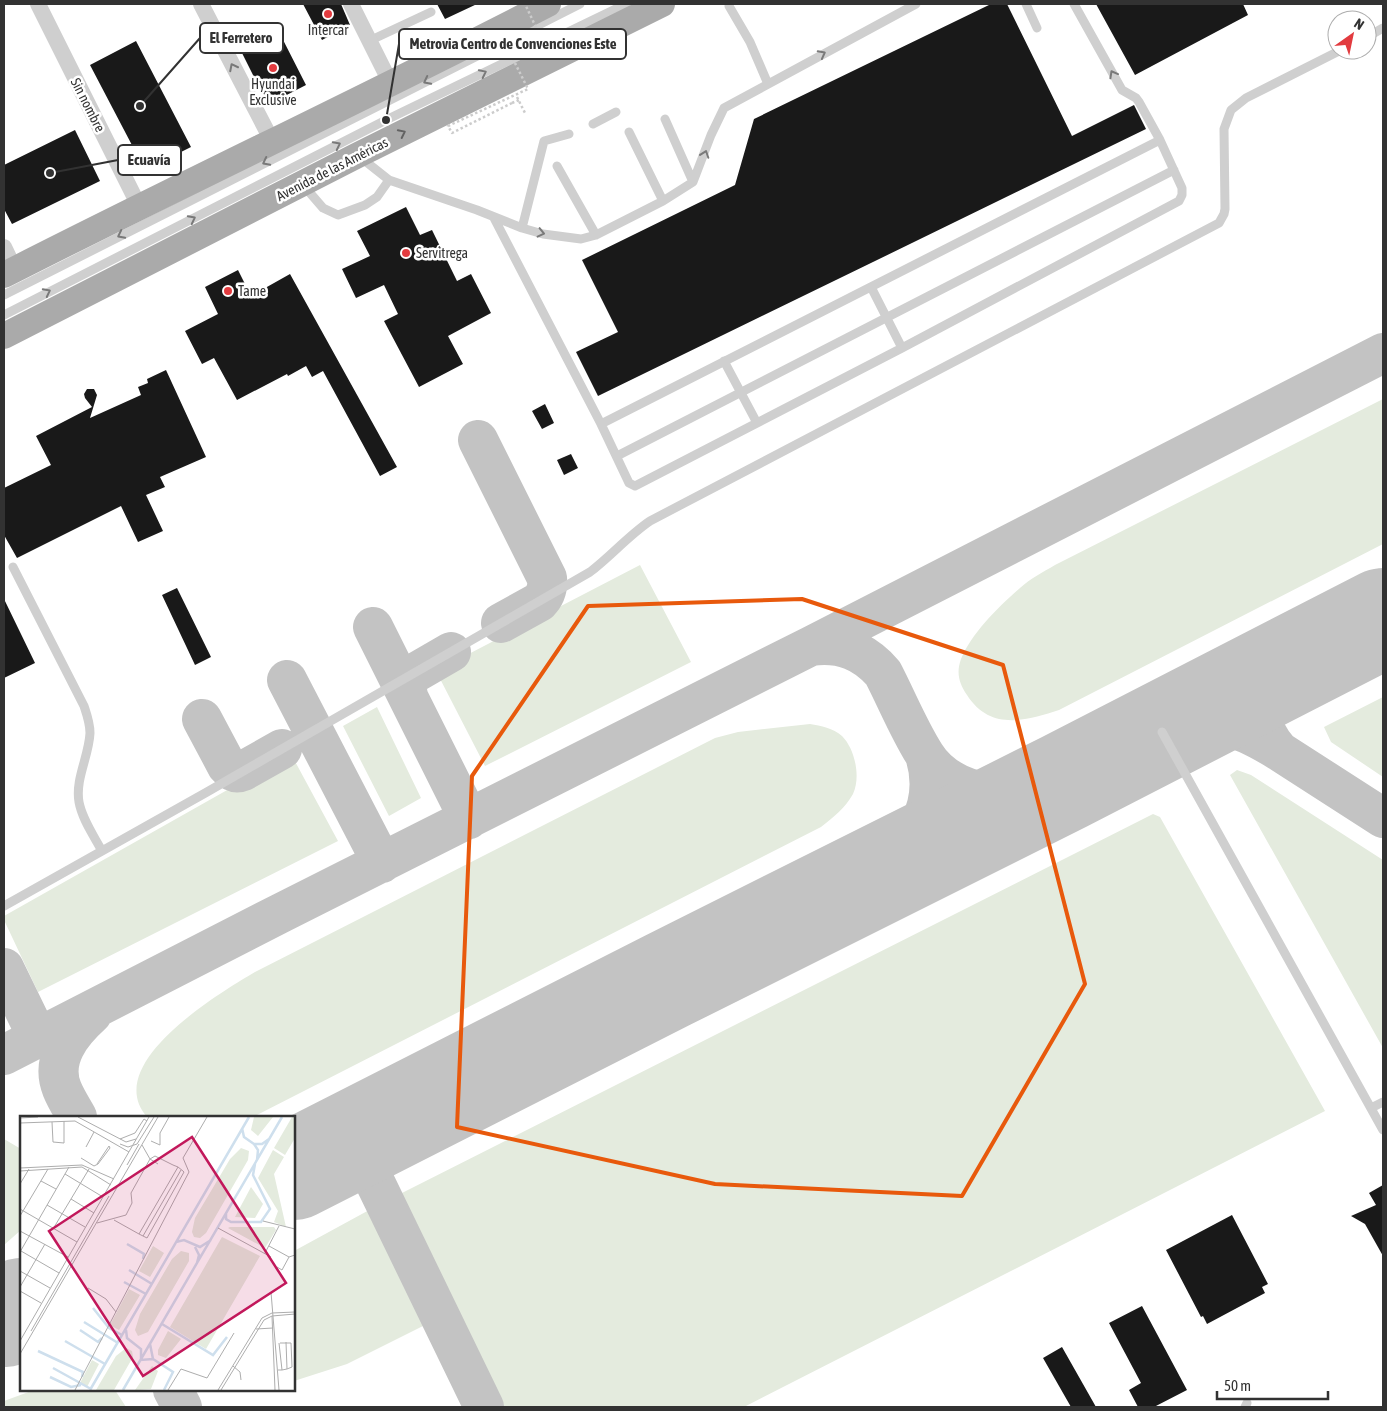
<svg xmlns="http://www.w3.org/2000/svg" width="1387" height="1411" viewBox="0 0 1387 1411" font-family="'Asap Condensed',sans-serif">
<rect width="100%" height="100%" fill="#fff"/>
<path fill="#e4ebde" d="M1383 399V544L1059 710C1025 721 990 731 967 695 959 683 956 673 961 659 971 634 999 606 1020 588 1030 579 1043 572 1055 565Z
M640 565 691 662 485 766 436 671Z
M1383 697V777L1331 742 1324 727Z
M377 707 421 798 389 816 343 726Z
M810 724C821 726 833 728 842 736 855 749 861 777 853 794 845 808 834 817 821 827L253 1117H147C101 1064 218 994 255 972L715 738 738 732Z
M291 754 338 841 38 992 4 920V916Z
M1237 770 1251 775 1383 860V1048L1230 775Z
M1153 814 1160 817 1325 1111 744 1407H503L398 1195Z
M4 1139 21 1149V1230L4 1245Z
M371 1209 427 1324 347 1364 294 1381V1251Z
M34 1390H115L126 1407H4V1401Z"/>
<g fill="none" stroke-linecap="round" stroke-linejoin="round">
<path stroke="#c3c3c3" stroke-width="40" d="M478 440 547 578C548 588 546 595 539 602L501 623
M373 627 469 819
M811 646C841 642 864 651 883 673 897 700 909 730 925 755 945 787 987 798 1023 793 1037 790 1050 786 1064 782
M1289 667C1257 692 1252 720 1279 751L1383 818
M287 680 382 863
M408 696 406 685 413 674 451 652
M202 719 227 766C232 772 236 774 243 771L282 749
M1162 732C1208 714 1239 726 1279 751
M871 879C910 847 942 810 925 755
M4 968 38 1038
M4 1055 281 913 811 646 1383 353
M77 1117C72 1108 66 1099 62 1089 50 1059 71 1033 92 1014
M354 1139 484 1407
M173 1390 182 1407"/>
<path stroke="#c3c3c3" stroke-width="100" d="M294 1170 668 980 1064 782 1383 618
M4 1317 21 1308"/>
</g>
<path fill="#191919" d="M303 4H341L350 25 322 40Z
M437 4H477L445 19Z
M991 4H1007L1072 136 1134 105 1146 129 598 396 576 352 618 332 582 260 735 185 754 119Z
M1096 4H1243L1248 15 1135 75Z
M279 32 306 85 277 100 268 97 262 93 241 51Z
M136 41 191 147 145 170 90 65Z
M75 130 100 181 12 224 4 209V165Z
M406 207 420 235 432 230 457 281 471 274 491 313 448 336 463 364 419 387 384 321 398 314 384 285 356 298 342 269 370 256 357 231Z
M238 270 251 296 290 274 397 467 380 476 323 371 312 377 306 366 288 376 287 374 237 400 214 358 202 364 185 331 218 314 205 287Z
M166 370 206 457 160 477 165 487 146 495 163 531 138 542 121 506 17 558 4 535V488L51 465 36 436 92 407 85 398 84 394 87 389H94L97 395 90 418 141 395 138 387 148 383 147 379Z
M545 404 554 423 542 429 532 411Z
M571 454 578 468 564 475 557 460Z
M177 588 211 657 195 665 162 595Z
M4 599 35 663 4 678Z
M1383 1185V1256L1365 1224 1351 1216 1376 1205 1369 1193Z
M1232 1215 1268 1284 1262 1287 1265 1293 1207 1324 1203 1316 1201 1317 1166 1250Z
M1142 1306 1187 1390 1154 1407H1138L1129 1390 1141 1383 1109 1323Z
M1062 1347 1096 1407H1071L1043 1358Z"/>
<g fill="none" stroke-linecap="round" stroke-linejoin="round">
<path stroke="#ccc" stroke-width="2.5" stroke-dasharray="2.5 2.5" stroke-linecap="butt" d="M517 97 525 113
M512 103 519 100"/>
<path stroke="#cfcfcf" stroke-width="9" d="M1026 4 1037 28
M1074 4 1122 90 1136 98 1139 102 1160 140 1182 188V195L1179 201 902 348 635 486 629 483 601 424 1160 140
M729 6 750 42 768 84
M1367 37 1383 28
M369 41 431 12
M665 119 693 182
M593 124 616 112
M629 132 663 201
M360 157 389 180 477 210 522 228 543 234 581 239 596 235 663 201 693 182 711 135 724 108 916 4
M557 166 596 235
M304 186 323 208 338 215 365 205 377 197 389 180
M494 218 601 424
M522 228 544 141 569 134
M871 287 902 348
M4 295 580 4
M4 315 386 120 626 4
M724 361 757 423
M617 456 1174 170
M13 567 84 706C87 715 90 723 90 733 89 756 75 779 79 802 82 819 94 836 102 851
M1162 732 1383 1130
M4 906 207 792 590 572C611 556 628 536 650 521L1219 223 1224 214 1225 209 1224 129 1231 110 1246 98 1341 50
M1371 1108 1383 1102
M1245 1407 1247 1403"/>
<path stroke="#cfcfcf" stroke-width="16" d="M38 4 139 206
M201 4 272 141
M351 4 391 84
M4 247 15 270"/>
<path stroke="#aaa" stroke-width="26" d="M4 275C184 183 368 97 548 4
M4 336 358 155 662 4"/>
<path stroke="#ccc" stroke-width="2.5" stroke-dasharray="2.5 2.5" stroke-linecap="butt" d="M512 103 452 133 448 126 528 89 510 53 541 38 525 4"/>
</g>
<defs><path id="oneway-chevron" d="M-2-3.5L2.5 0L-2 3.5" fill="none" stroke-width="1.6" stroke-linecap="round" stroke-linejoin="round" transform="scale(1.25)"/></defs>
<g stroke="#797979">
<use href="#oneway-chevron" transform="translate(822 54) rotate(-28)"/>
<use href="#oneway-chevron" transform="translate(233 67) rotate(-117)"/>
<use href="#oneway-chevron" transform="translate(483 73) rotate(-26)"/>
<use href="#oneway-chevron" transform="translate(1113 74) rotate(-119)"/>
<use href="#oneway-chevron" transform="translate(427 81) rotate(153)"/>
<use href="#oneway-chevron" transform="translate(337 145) rotate(-27)"/>
<use href="#oneway-chevron" transform="translate(705 154) rotate(-71)"/>
<use href="#oneway-chevron" transform="translate(266 162) rotate(153)"/>
<use href="#oneway-chevron" transform="translate(192 219) rotate(-27)"/>
<use href="#oneway-chevron" transform="translate(541 233) rotate(13)"/>
<use href="#oneway-chevron" transform="translate(121 235) rotate(153)"/>
<use href="#oneway-chevron" transform="translate(47 292) rotate(-27)"/>
</g>
<use stroke="#626262" href="#oneway-chevron" transform="translate(402 133) rotate(-26)"/>
<path fill="none" stroke="#e8590c" stroke-width="4" stroke-linejoin="round" d="M802 599 1003 665 1085 984 962 1196 715 1184 457 1127 472 776 588 606Z"/>
<g fill="#e23b3f" stroke="#fff" stroke-width="2">
<circle cx="328" cy="14" r="5"/>
<circle cx="273" cy="68" r="5"/>
<circle cx="406" cy="253" r="5"/>
<circle cx="228" cy="291" r="5"/>
</g>
<g text-anchor="middle" dominant-baseline="central" stroke-width="5" stroke-linejoin="round" paint-order="stroke">
<g font-size="14" fill="#323232" stroke="#fff">
<text x="328" y="30">Intercar</text>
<text x="273" y="84">Hyundai<tspan x="273" dy="16">Exclusive</tspan></text>
<text x="416" y="253" text-anchor="start">Servitrega</text>
<text x="238" y="291" text-anchor="start">Tame</text>
</g>
<g font-size="14" fill="#323232" stroke="#fff">
<text transform="translate(88 105) rotate(63)">Sin nombre</text>
<text transform="translate(332 169) rotate(-27)">Avenida de las Américas</text>
</g>
</g>
<g transform="translate(20 1116)">
<rect width="275" height="275" fill="#fff"/>
<path d="M234 1H253L238 20 231 14ZM272 1H275V22L265 39 254 32ZM221 32 229 35 228 44 186 117 180 122 174 121 172 116 175 102 210 43ZM253 34 264 41 254 58 266 111 254 106 258 95 238 62ZM231 71 243 88 235 102 215 101ZM210 111H254L256 114 245 132 208 112ZM202 121 240 140 186 233 150 211ZM133 130 144 137 130 161 119 155ZM161 135 169 137V145L128 216 118 220 115 214 120 198 152 143ZM109 173 120 179 99 214 90 209ZM148 215 161 223 146 242 138 239V234ZM106 232 112 235 113 241 94 274H76L96 240ZM72 244 79 248 67 271 60 267ZM132 250 138 255 131 273 115 274Z" fill="#e4ebde"/>
<path fill="none" stroke="#cedfed" stroke-width="2.5" d="M222 12 224 21 234 28H242L249 23M234 28 238 34 237 44M206 97V103L211 106H241L250 93 233 59 235 48M156 126 164 124 180 131 191 124M107 128 124 138 123 143M175 131 179 139 177 147M109 154 132 168M104 166 126 178M73 192 89 212 102 219M64 206 98 227M142 208 193 239 207 221M60 214 78 226 82 222M106 214 107 222 121 233V244L133 243M45 225 85 248M130 228 133 243 153 256 144 274M18 235 63 256 62 261M33 252 71 273M30 261 51 271 61 269M70 274 229 1M103 274 262 1"/>
<path fill="none" stroke="#adadad" stroke-width="1" d="M58 1 106 26 116 23M0 2 18 1M32 6 33 26 44 27V5M0 7 55 5 109 36M100 23 115 17 124 3 127 5M131 25 140 29V17L149 1M100 28 108 31 117 28 134 1M122 29 130 43 138 48M66 31 74 16M61 42 74 50 78 48 90 32 89 30 77 48M107 49 119 28M0 52 62 49 94 63M0 55 62 51 91 69M45 58 83 81M21 65 36 73M0 68 9 53M51 83 74 97M27 89 65 111M0 93 57 126M0 100 28 53M94 104 119 118M243 105 275 113M77 107 106 99 112 87 111 77 130 43 135 40 153 49 158 51 163 55 164 56 127 122 119 118 158 51M198 112 251 141M33 113 69 53M0 115 48 141M123 120 161 54M249 130 269 141M1 135 39 157M0 136 49 51M245 137 259 110M257 151 262 154 269 141 275 139M0 155 30 172M0 171 25 128M68 172 86 183 96 196M0 175 21 187M251 176 259 274M252 200 255 274M236 213 253 212M11 215 89 80M0 225 129 1M260 227H271L272 251 267 253M0 238 138 1M213 250 220 256 221 264M258 254H262L259 227M262 254 267 253 266 226M55 274 169 56 163 42 187 1M148 274 161 253 187 262 214 217M198 274 242 202 252 197 275 196M201 274 244 204 252 200 275 198"/>
<path fill="#c2185b" fill-opacity="0.15" stroke="#c2185b" stroke-width="2.5" d="M172 21 266 167 123 260 29 115Z"/>
<rect width="275" height="275" fill="none" stroke="#323232" stroke-width="2.5"/>
</g>
<path fill="none" stroke="#323232" stroke-width="2" d="M140 106L200 38M386 120L399 44M50 173L118 160"/>
<g fill="#323232" stroke="#fff" stroke-width="2">
<circle cx="140" cy="106" r="5"/>
<circle cx="386" cy="120" r="5"/>
<circle cx="50" cy="173" r="5"/>
</g>
<g fill="#fff" stroke="#323232" stroke-width="2">
<rect x="200" y="23" width="83" height="30" rx="5"/>
<rect x="399" y="29" width="227" height="30" rx="5"/>
<rect x="118" y="145" width="63" height="30" rx="5"/>
</g>
<g font-size="15" text-anchor="middle" font-weight="bold" fill="#323232">
<text x="241" y="43">El Ferretero</text>
<text x="513" y="49">Metrovia Centro de Convenciones Este</text>
<text x="149" y="165">Ecuavía</text>
</g>
<rect width="1387" height="1411" fill="none" stroke="#323232" stroke-width="10"/>
<g transform="translate(1352 35) rotate(33)"><circle r="24" fill="#ffffff" stroke="#adadad"/>
<path d="M0-4L9 19L0 12L-9 19Z" fill="#e23b3f"/>
<text y="-8" font-size="14" font-weight="bold" text-anchor="middle" fill="#323232">N</text>
</g>
<path d="M1217 1391v8h111v-8" fill="none" stroke="#323232" stroke-width="2.5"/>
<text x="1224" y="1391" font-size="15" fill="#323232" stroke="#ffffff" stroke-width="4" paint-order="stroke">50 m</text>
</svg>
